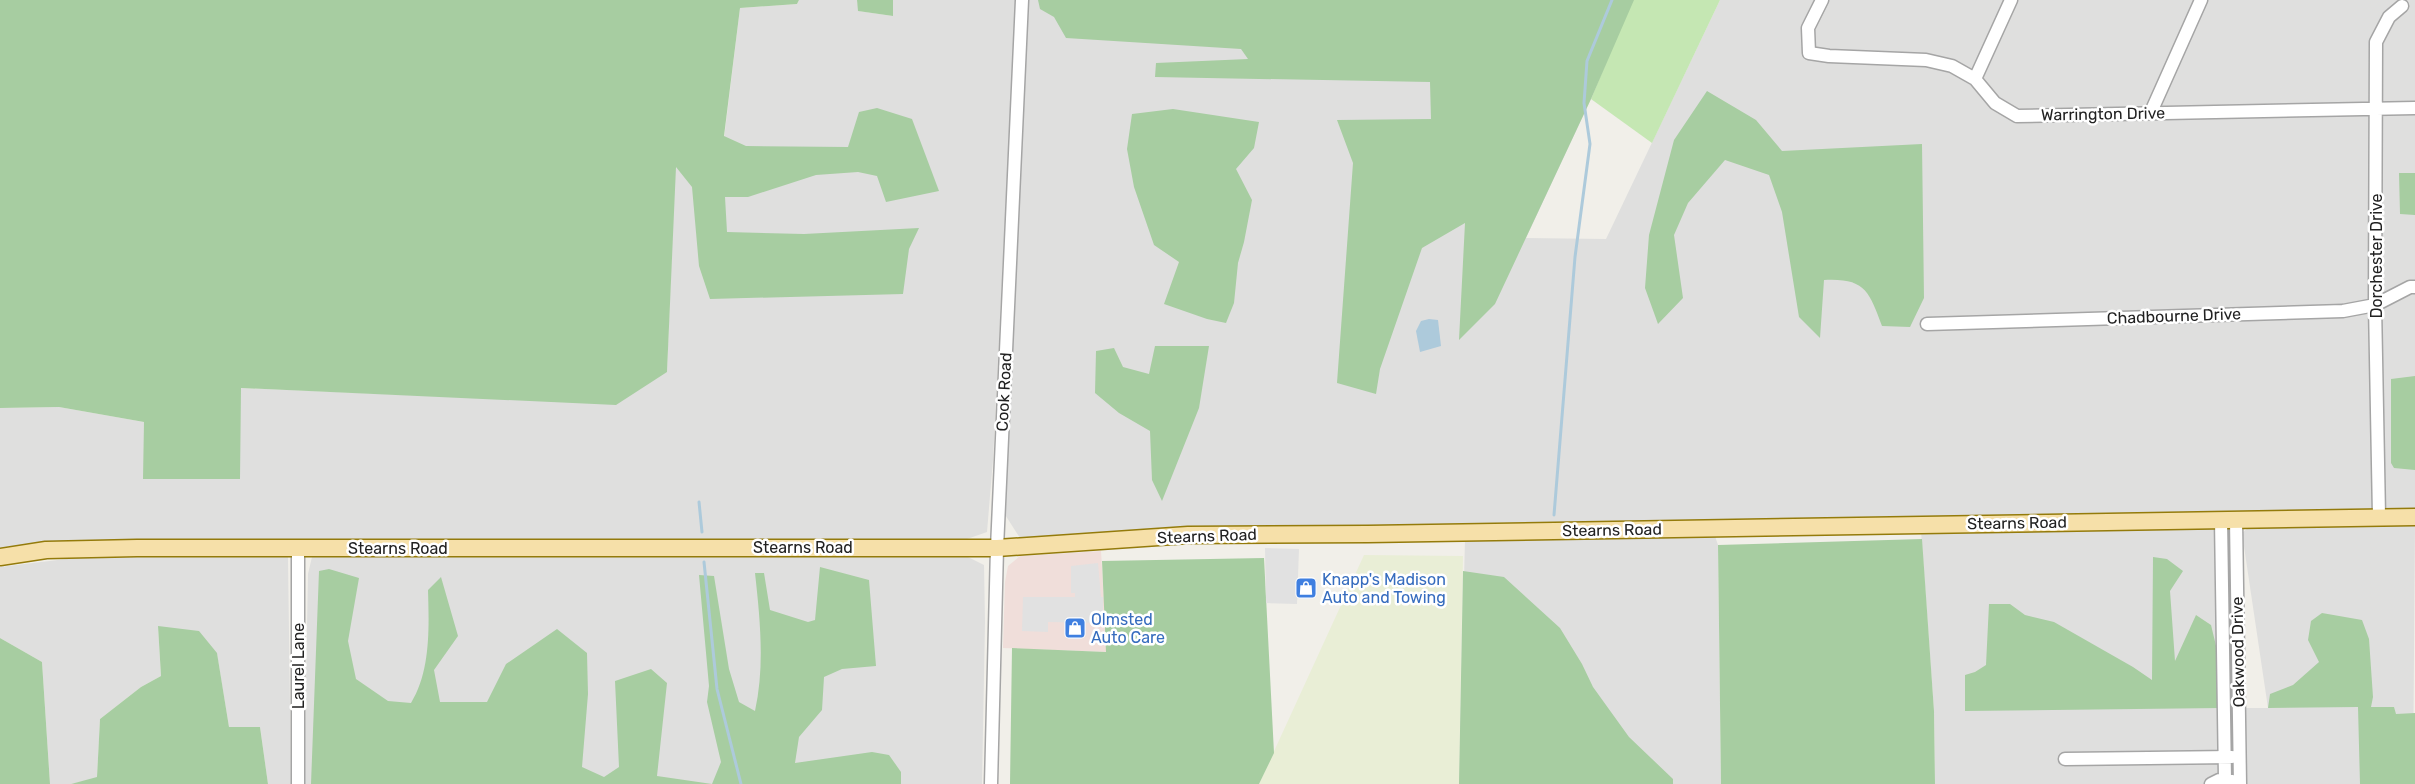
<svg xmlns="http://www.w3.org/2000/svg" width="2415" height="784" viewBox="0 0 2415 784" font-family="Rubik,sans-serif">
<rect width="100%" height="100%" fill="#f1efe9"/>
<path fill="#dfdfde" d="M799 0H857L859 11 893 16V0H1016L993 460 987 532 967 539 872 540H110L0 551V408L59 407 144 422 240 479V388L477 398 667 372 675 166 723 147 740 8 797 4Z
M1027 0H1632L1591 99 1526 238 1606 239 1720 0H2415V512L1153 529 1080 536 1020 538 1004 513Z
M2255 522 2415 523 2413 784H1935L1934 711 1921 531 2217 527 2220 708H2268L2242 533Z
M1714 533 1718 545 1721 784H1459L1465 539Z
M949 552 966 556 984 565 985 622 982 784H304L308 574 312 557Z
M107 554 288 557 291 784H268L260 727H229L217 654 158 626 161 676 141 687 100 719 97 778 71 784H50L42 662 0 638V567Z"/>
<path fill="#f0deda" d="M1101 551 1107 652 1003 648 1005 582 1008 566 1020 556Z"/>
<path fill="#e9eed6" d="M1364 555 1463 556 1459 784H1259Z"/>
<path fill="#c5e7b3" d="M1632 0H1720L1652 143 1591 99Z"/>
<path fill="#a7cda1" d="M0 0H799L797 4 740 8 724 136 746 146 848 147 859 112 877 108 912 119 939 191 886 202 877 176 858 172 816 175 748 197H725L727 232 804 234 919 228 909 249 903 294 710 299 699 266 692 187 676 167 667 372 616 405 241 388 240 479H143L144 422 59 407 0 408Z
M857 0H893V16L858 11Z
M1038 0H1634L1591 99 1495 304 1459 340 1465 223 1422 248 1380 369 1376 394 1337 383 1353 163 1337 120 1431 119 1430 82 1155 77 1156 63 1248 59 1241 49 1066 38 1054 17 1040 9Z
M1707 91 1756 120 1782 151 1922 144 1924 298 1910 327 1882 326C1869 291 1865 278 1824 280L1820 338 1799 317 1782 212 1769 175 1725 160 1688 203 1674 235 1683 298 1658 324 1645 288 1649 235 1674 140Z
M1173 109 1259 122 1254 148 1236 169 1252 200 1244 242 1238 263 1234 303 1226 323 1207 319 1164 304 1179 262 1154 245 1134 187 1127 149 1132 114Z
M2399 173H2415V215L2400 214Z
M1155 346H1209L1199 408 1162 501 1152 480 1150 431 1119 413 1095 393 1096 351 1114 348 1123 367 1149 374Z
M2415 376V470L2394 468 2391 463V379Z
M1922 539 1934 711 1935 784H1721L1718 545Z
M2153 557 2167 559 2183 571 2170 591 2175 661 2196 615 2211 625 2219 658 2220 708 1965 711V675L1975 672 1986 665 1989 604H2010L2025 615 2054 622 2133 667 2152 680Z
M1264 558 1274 753 1259 784H1010L1012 648 1106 652 1102 561Z
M820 567 869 580 876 666 842 669 824 677 822 710 799 737 795 763 872 752 889 755 901 772V784H311L319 571 329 569 359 578 348 641 356 679 388 701 411 703C431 671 429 626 428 590L441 577 458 636 434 670 440 702H487L506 664 557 629 587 653 588 694 582 767 604 777 619 767 615 681 651 669 667 683 657 776 712 784 721 762 707 702 709 686 699 575 714 576 729 669 739 702 755 711C765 666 760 618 755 573H764L770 610 808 622 815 620Z
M1463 571 1504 577 1560 628 1582 664 1593 687 1629 737 1673 779V784H1459Z
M2322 613 2362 620 2369 639 2373 697 2371 707H2394L2396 714 2415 713V784H2360L2358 707 2268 708 2270 694 2293 685 2319 662 2308 640 2311 621Z
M158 626 199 631 217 653 229 727H260L268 784H71L97 777 100 719 141 687 161 676Z
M0 638 42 662 50 784H0Z"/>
<path fill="#e1e1e1" d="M1265 548 1299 549 1297 604 1266 603Z
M1098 563 1101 597H1103V623L1048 622V632L1022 631 1023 597H1075V593H1071V566Z"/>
<path fill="#adcadb" d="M1429 319 1438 320 1441 346 1420 352 1416 331 1421 321Z"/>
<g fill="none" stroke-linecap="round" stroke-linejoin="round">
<path stroke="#adcadb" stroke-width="3" d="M699 502 702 532
M1554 515 1575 257 1590 144 1584 103 1587 61 1612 0
M704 562 717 689 741 784"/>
<g stroke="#a5a5a5" stroke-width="15">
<path id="minor" d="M1822 0 1808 28 1809 53 1829 56 1926 60 1952 66 1975 79 1995 103 2017 116 2415 108
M1975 79 2011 0
M2151 112 2201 0
M1927 324 2343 311 2375 305 2410 287H2415
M2379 516 2375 305 2376 42 2389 17 2402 6
M2221 520 2225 779
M2236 520 2240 784
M2065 759 2232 757
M298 784V548
M991 784 997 548 1022 0
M2211 784 2219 780 2232 781"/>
</g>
<g stroke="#947b0b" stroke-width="19">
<path id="major" d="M0 557 46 550 137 548H997L1188 535 1368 534 2415 517"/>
</g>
<use href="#minor" stroke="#fff" stroke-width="12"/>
<use href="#major" stroke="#f6e0a9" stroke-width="16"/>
</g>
<defs>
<g id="shop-square" transform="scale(1.125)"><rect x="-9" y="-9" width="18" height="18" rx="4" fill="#3f7fe0" stroke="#fff"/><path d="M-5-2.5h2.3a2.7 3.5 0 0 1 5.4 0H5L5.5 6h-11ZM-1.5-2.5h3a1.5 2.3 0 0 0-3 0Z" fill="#fff"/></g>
</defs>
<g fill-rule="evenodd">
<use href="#shop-square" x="1306" y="588"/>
<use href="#shop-square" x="1075" y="628"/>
</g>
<g text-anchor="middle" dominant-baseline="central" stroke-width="5" stroke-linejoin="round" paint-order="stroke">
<g font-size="16" fill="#212121" stroke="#fff">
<text transform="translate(2103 114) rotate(-1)">Warrington Drive</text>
<text transform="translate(2376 256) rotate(-90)">Dorchester Drive</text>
<text transform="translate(2174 316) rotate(-2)">Chadbourne Drive</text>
<text transform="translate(1004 392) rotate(-87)">Cook Road</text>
<text transform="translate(2017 523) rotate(-1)">Stearns Road</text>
<text transform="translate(1612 530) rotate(-1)">Stearns Road</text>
<text transform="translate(1207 536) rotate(-2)">Stearns Road</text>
<text x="803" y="547">Stearns Road</text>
<text x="398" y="548">Stearns Road</text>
<text transform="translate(2238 652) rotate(-91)">Oakwood Drive</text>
<text transform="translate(298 666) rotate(-90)">Laurel Lane</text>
</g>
<g font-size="16" fill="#366cbe" stroke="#fff" text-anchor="start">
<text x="1322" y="579">Knapp's Madison<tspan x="1322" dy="18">Auto and Towing</tspan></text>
<text x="1091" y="619">Olmsted<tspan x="1091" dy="18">Auto Care</tspan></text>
</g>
</g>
</svg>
